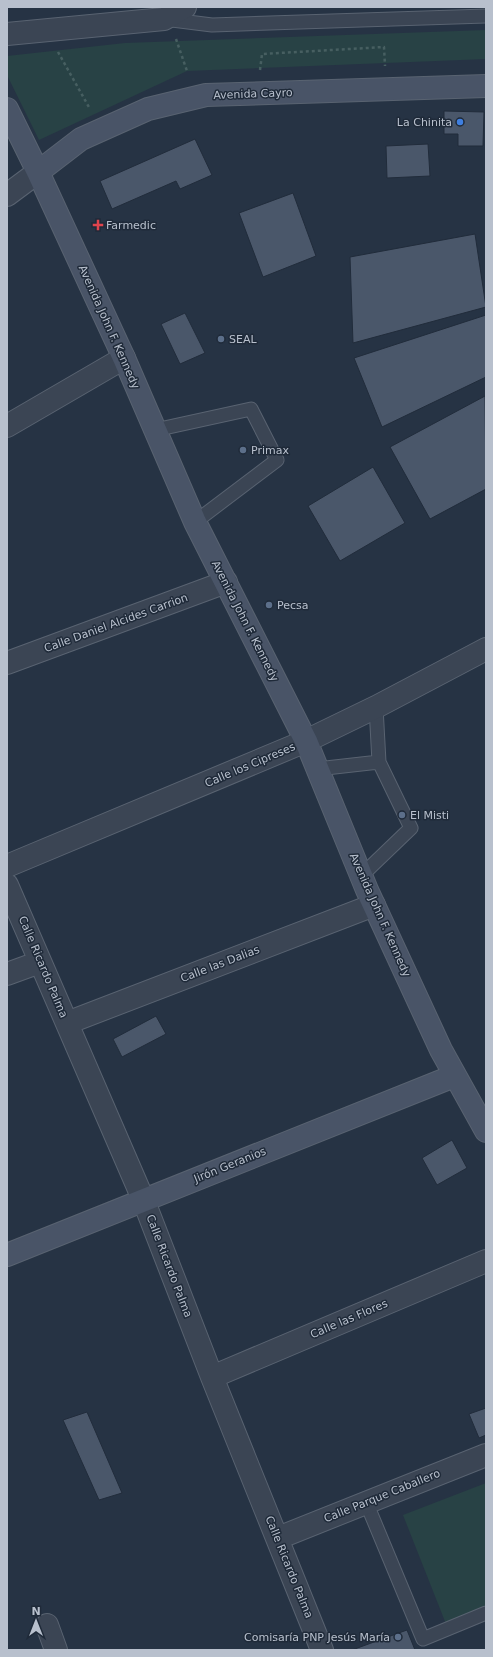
<svg xmlns="http://www.w3.org/2000/svg" width="493" height="1657" viewBox="0 0 493 1657" font-family="'DejaVu Sans',sans-serif">
<rect width="100%" height="100%" fill="#263344"/>
<path fill="#284245" d="M486 30V59L187 71 39 140 7 75V56L125 43Z
M486 1483V1607L446 1624 403 1515Z"/>
<path fill="#4a576a" stroke="#212c3b" d="M444 111 484 112 483 146H458V134H444Z
M195 139 212 175 180 189 176 181 112 209 100 181Z
M428 144 430 176 387 178 386 146Z
M293 193 316 256 263 277 239 213Z
M475 234 486 307 353 343 350 257Z
M185 313 205 353 180 364 161 324Z
M486 315V377L382 427 354 358Z
M485 396 486 489 430 519 390 447Z
M373 467 405 523 340 561 308 506Z
M156 1016 166 1034 122 1057 113 1039Z
M452 1140 467 1168 437 1185 422 1158Z
M486 1408V1435L479 1438 469 1414Z
M87 1412 122 1493 99 1500 63 1420Z
M407 1630 415 1650H352Z"/>
<g fill="none" stroke-linecap="round" stroke-linejoin="round">
<g stroke="#596371" stroke-width="15">
<path id="lane" d="M164 19 212 25 486 16
M155 430 251 409 277 460 195 522
M376 707 379 762
M317 769 379 762 411 828 361 876
M366 1502 423 1639 486 1613"/>
</g>
<g stroke="#596371" stroke-width="24">
<path id="street" d="M7 34 164 19 185 7
M7 195 38 172
M7 426 124 358
M7 663 226 582
M7 866 306 741 376 707 486 649
M7 885 143 1199 212 1377 322 1650
M7 974 40 962
M67 1023 374 905
M212 1377 486 1261
M278 1538 486 1455
M47 1625 56 1650"/>
</g>
<g stroke="#596371" stroke-width="24">
<path id="secondary" d="M7 109 38 172 124 358 195 522 306 741 367 890 441 1050 486 1131
M38 172 81 139 148 109 206 95 486 86
M7 1255 454 1076"/>
</g>
<path stroke="#475f61" stroke-width="2.5" stroke-dasharray="3 3" stroke-linecap="butt" d="M176 39 187 71
M58 52 90 109
M260 70 262 54 384 47 385 66"/>
<use href="#lane" stroke="#3b4554" stroke-width="13"/>
<use href="#street" stroke="#3b4554" stroke-width="22"/>
<use href="#secondary" stroke="#495467" stroke-width="22"/>
</g>
<circle fill="#3f7fe0" stroke="#1f2a39" stroke-width="1.5" cx="460" cy="122" r="4"/>
<path fill="#e0444e" stroke="#1f2a39" stroke-width="1.5" d="M96 219h4v4h4v4h-4v4h-4v-4h-4v-4h4z"/>
<g fill="#5c6f8a" stroke="#1f2a39" stroke-width="1.5">
<circle cx="221" cy="339" r="4"/>
<circle cx="243" cy="450" r="4"/>
<circle cx="269" cy="605" r="4"/>
<circle cx="402" cy="815" r="4"/>
<circle cx="398" cy="1637" r="4"/>
</g>
<g text-anchor="middle" dominant-baseline="central" stroke-width="3" stroke-linejoin="round" paint-order="stroke">
<g font-size="11" fill="#b8c0cd" stroke="#1f2a39">
<text transform="translate(253 94) rotate(-2)">Avenida Cayro</text>
<text transform="translate(109 327) rotate(66)">Avenida John F. Kennedy</text>
<text transform="translate(245 621) rotate(63)">Avenida John F. Kennedy</text>
<text transform="translate(116 623) rotate(-20)">Calle Daniel Alcides Carrion</text>
<text transform="translate(250 765) rotate(-23)">Calle los Cipreses</text>
<text transform="translate(380 915) rotate(66)">Avenida John F. Kennedy</text>
<text transform="translate(220 964) rotate(-21)">Calle las Dalias</text>
<text transform="translate(43 967) rotate(67)">Calle Ricardo Palma</text>
<text transform="translate(230 1165) rotate(-22)">Jirón Geranios</text>
<text transform="translate(169 1266) rotate(69)">Calle Ricardo Palma</text>
<text transform="translate(349 1319) rotate(-23)">Calle las Flores</text>
<text transform="translate(382 1496) rotate(-22)">Calle Parque Caballero</text>
<text transform="translate(289 1567) rotate(68)">Calle Ricardo Palma</text>
</g>
<g font-size="11" fill="#b8c0cd" stroke="#1f2a39" text-anchor="start">
<text x="452" y="122" text-anchor="end">La Chinita</text>
<text x="106" y="225">Farmedic</text>
<text x="229" y="339">SEAL</text>
<text x="251" y="450">Primax</text>
<text x="277" y="605">Pecsa</text>
<text x="410" y="815">El Misti</text>
<text x="390" y="1637" text-anchor="end">Comisaría PNP Jesús María</text>
</g>
</g>
<rect width="493" height="1657" fill="none" stroke="#b8c0cd" stroke-width="16"/>
<g transform="translate(36 1621)" stroke="#1f2a39" stroke-width="3" paint-order="stroke">
<path d="M0-3L7 15L0 10L-7 15Z" fill="#b8c0cd"/>
<text y="-6" font-size="11" font-weight="bold" text-anchor="middle" fill="#b8c0cd">N</text>
</g>
</svg>
